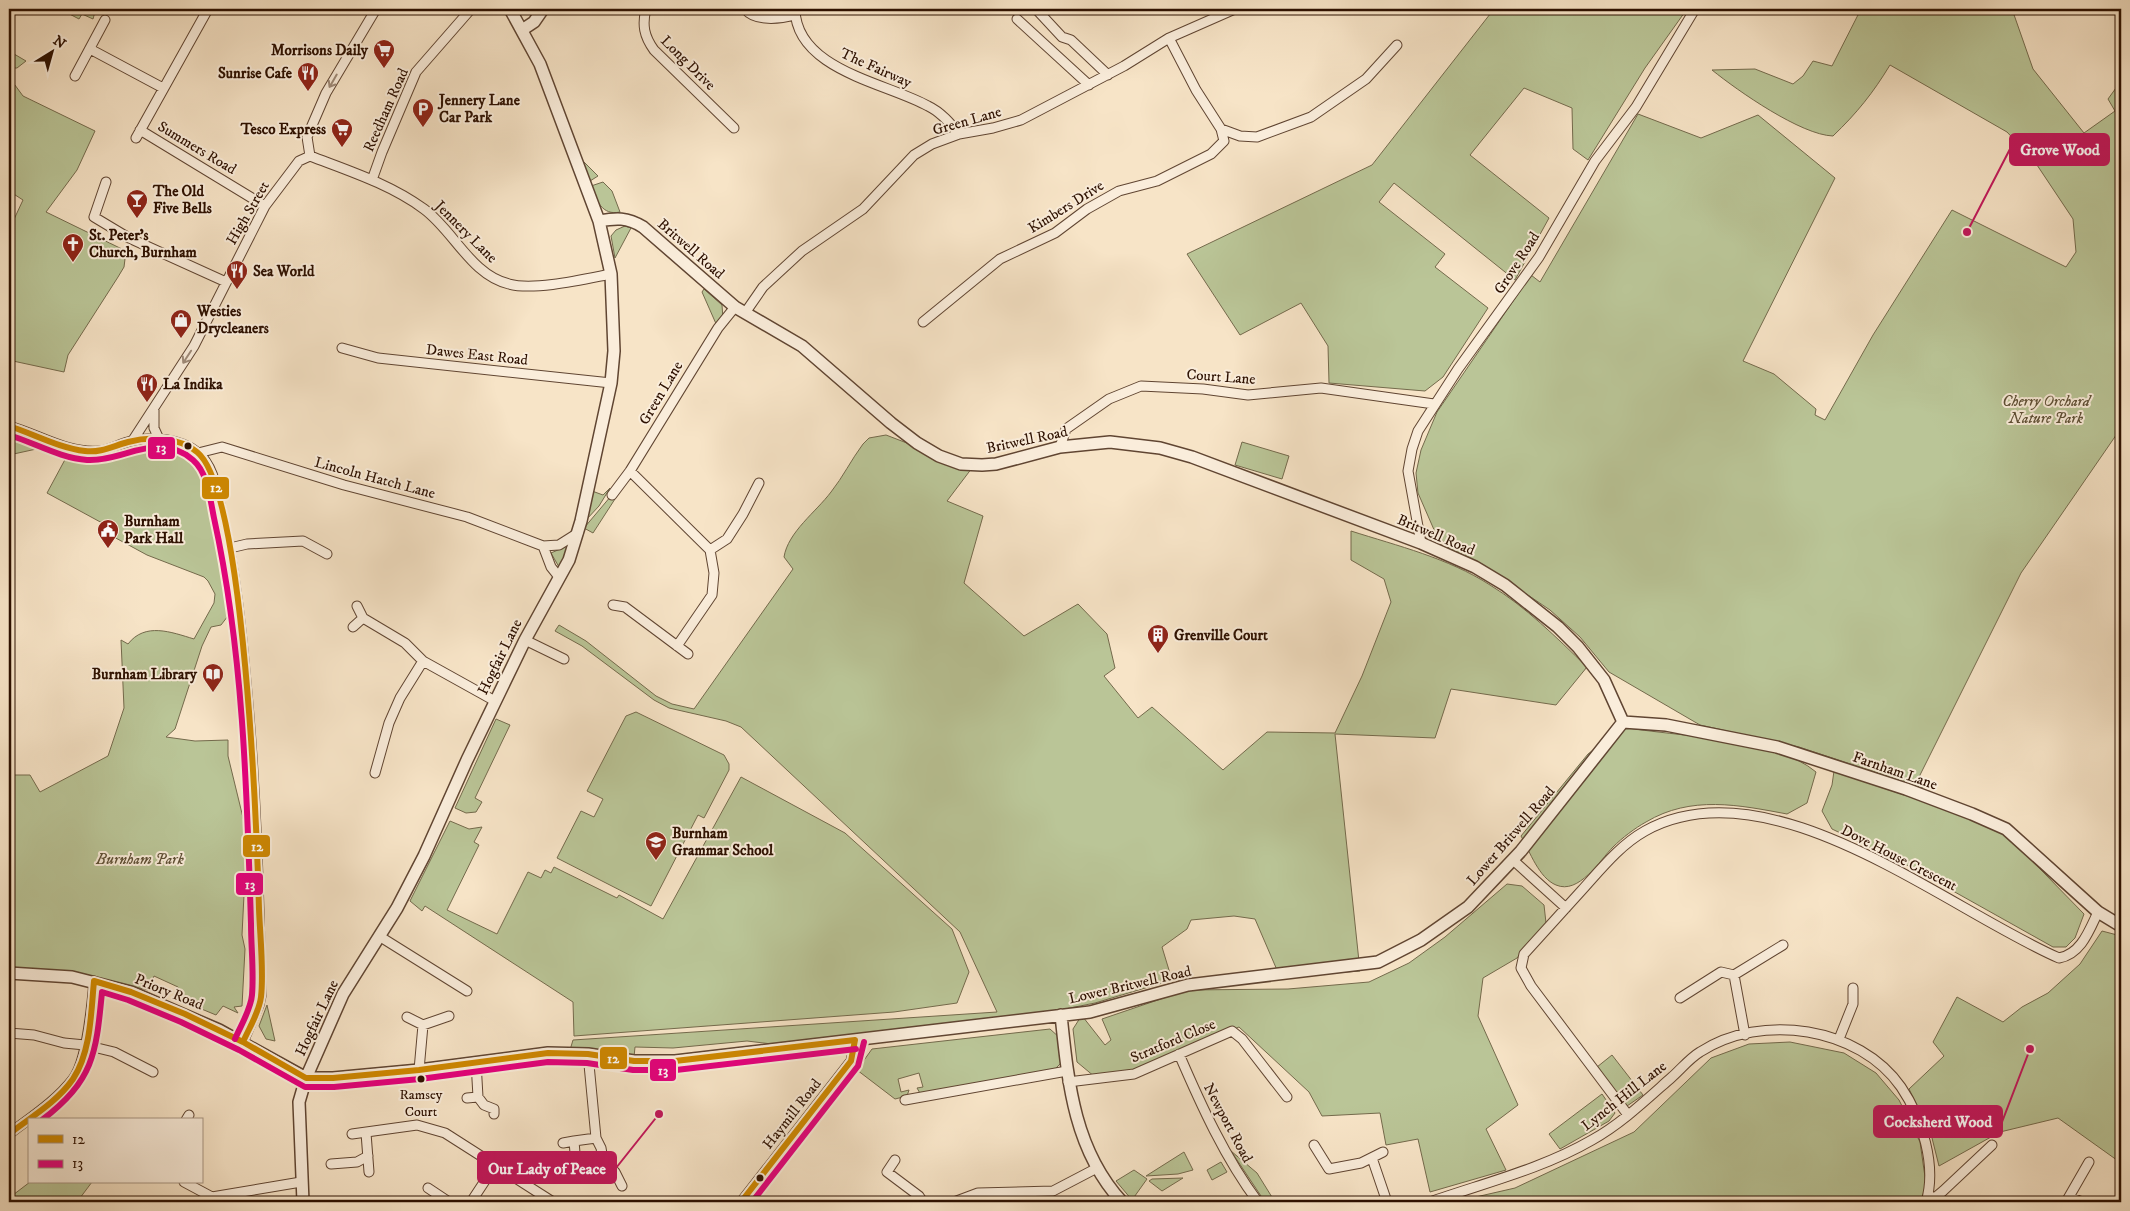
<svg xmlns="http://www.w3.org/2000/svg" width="2130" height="1211" viewBox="0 0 2130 1211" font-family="'IM FELL DW Pica',serif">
<rect width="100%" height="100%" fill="#f7e4c7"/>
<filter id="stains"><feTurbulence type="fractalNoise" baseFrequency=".004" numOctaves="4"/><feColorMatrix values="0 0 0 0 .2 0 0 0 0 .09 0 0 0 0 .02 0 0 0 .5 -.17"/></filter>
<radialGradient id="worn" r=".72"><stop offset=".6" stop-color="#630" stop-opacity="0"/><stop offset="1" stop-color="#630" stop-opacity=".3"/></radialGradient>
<path fill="#bac597" stroke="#746a4c" d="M60 9H90L95 12 93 19 82 14 79 19Z
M752 9H789L784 13H757Z
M1494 9H1687L1645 68 1588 160 1573 149 1572 108 1524 88 1470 155 1549 218 1515 280 1394 183 1379 202 1445 254 1435 267 1488 308 1443 377 1425 391 1329 383 1328 346 1301 303 1240 335 1187 254 1372 165Z
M1861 9H2012L2033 69 2084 133 2115 111 2108 99 2121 81V428L2021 573 1920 775 1923 788 1799 747 1700 725 1609 672 1580 637 1550 610 1482 564 1451 550 1435 532 1418 493 1416 473 1421 450 1437 412 1531 275 1540 282 1638 114 1701 138 1758 115 1835 178 1743 361 1774 374 1816 409 1815 415 1825 420 1873 335 1952 210 2066 267 2076 252 2073 219 2035 162 2007 132 1890 65C1873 93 1857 113 1833 136 1801 135 1738 91 1712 70L1755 69 1793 84 1803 76 1813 61 1832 66Z
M9 51 26 61 17 68H9Z
M9 77 23 96 95 131 77 170 46 212 126 251 124 267 118 277 68 355 64 372 13 361 9 353V230L23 200 9 191Z
M580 158 598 176 590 181Z
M603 182 612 191 620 212C602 216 596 200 591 186Z
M625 226 631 228 615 258 611 236 616 230Z
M704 289 722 305 723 319 717 326 702 292Z
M886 435 972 468 947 501 983 516 964 583 1024 636 1078 604 1107 634 1115 668 1104 676 1138 718 1152 707 1223 770 1267 732 1335 733 1362 676 1391 602 1384 579 1351 560V531C1398 546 1448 558 1490 585 1526 607 1556 637 1587 667L1556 705 1451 689 1435 738 1335 734 1360 971 1280 977 1255 919 1234 916 1191 920 1187 929 1162 947 1172 980 1095 1003 1040 1014 780 1045 747 1041 673 1048 635 1047 634 1057 570 1050 573 1040 997 1012 960 932 741 727 726 721 669 708 654 700 582 646 555 631 559 625 586 641 656 696 672 704 694 709 793 569 784 557C788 532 816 512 831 492 843 477 851 460 863 444L869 438Z
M13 437 41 448 9 455V438Z
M1242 442 1289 456 1282 479 1235 465Z
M156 447 187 457 198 468 222 541 231 612 221 625 211 627 202 646 175 729 166 737 195 741 228 740V756L247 834 242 935 245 949 242 1006 234 1007 238 1013 223 1006 216 1015 175 998 178 987 154 976 148 990 78 974 9 969V775H30L40 792 108 756 124 708 121 640 128 644C145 622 171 632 194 639L214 603 215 594 208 581 204 577 147 555 101 530 104 524 47 493 68 454C77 457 88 461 98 460 118 457 136 449 156 447Z
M610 488 599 506 586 520 592 491 603 495Z
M611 496 615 499 593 533 584 528Z
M567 546 570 548 559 567 551 553Z
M636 712 724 755 729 764V770L704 818 698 815 651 906 557 858 581 811 594 817 603 799 587 791 626 716Z
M496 719 510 725 475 798 482 802 476 812 466 813 455 808Z
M1623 727C1676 737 1775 737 1816 772L1807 803 1787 814C1739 805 1691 795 1646 822 1635 828 1622 838 1613 847 1600 860 1579 895 1556 885 1539 878 1530 852 1521 836L1588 754Z
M1834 771 1960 814 2007 835 2084 914 2075 938 2066 947H2053L1903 863 1832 829 1822 811 1832 785Z
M741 777 845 833 952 929 969 972 957 1003 894 1012 574 1036 573 1002 425 906 422 911 410 901 450 821 469 829 482 827 474 842 479 845 447 910 497 934 528 872 541 878 545 870 551 873 554 867 617 898 619 895 663 919Z
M1507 884 1522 886 1544 905 1546 923 1517 958 1483 978 1478 1016 1518 1105 1486 1129 1506 1170 1430 1192 1418 1139 1386 1145 1380 1113 1322 1116 1309 1092 1239 1027 1131 1072 1095 1077 1077 1062 1073 1029 1080 1018 1083 1017 1105 1045 1111 1040 1102 1019 1187 990 1288 989 1369 982 1409 963 1445 937Z
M2102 931 2121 936V1163L2058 1118 2000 1132 1939 1166 1931 1134 1909 1089 1944 1056 1933 1042 1957 997 2003 1022 2022 1007 2048 993 2080 964Z
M267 1005 275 1041 266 1039 259 1026Z
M1050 1029 1060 1038 1062 1062 1055 1069 921 1095 917 1088 923 1087 919 1073 898 1079 901 1092 909 1090 907 1096 895 1099 857 1070 872 1049Z
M1790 1042 1844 1053 1876 1073 1899 1100 1920 1142 1926 1184 1921 1202H1454L1515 1188 1634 1132 1711 1058 1749 1044Z
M1612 1055 1643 1095 1627 1106 1597 1067Z
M1602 1094 1615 1113 1609 1121 1560 1149 1549 1134Z
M1231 1151 1257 1173 1275 1202H1265Z
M1184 1152 1193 1170 1178 1174 1146 1176Z
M1221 1162 1227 1172 1212 1180 1207 1170Z
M1134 1170 1147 1179 1132 1200 1116 1181Z
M1183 1178 1162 1191 1149 1181 1152 1179Z
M30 1182H92L77 1202H9V1198Z"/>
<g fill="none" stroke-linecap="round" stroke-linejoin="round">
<g stroke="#604532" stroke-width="11">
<path id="minor" d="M646 9C642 25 644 36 654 50L734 128
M745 9C755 22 780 19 795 15
M795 9C796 70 887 83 928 106 941 112 951 124 959 134
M1036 9 1062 37 1071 40 1108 75
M1017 19 1089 85
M90 49 163 88
M75 76 105 20
M1221 129 1240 136 1257 137 1311 117 1366 79 1397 45
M140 130 265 206
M136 138 208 9
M310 156C349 171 390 184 424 209 454 231 471 275 509 284 534 291 585 279 611 274
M372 180 382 152 416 72 471 9
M106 182 94 217 129 238 226 282
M745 313 763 287 802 251 863 209 914 155 932 144 959 134 993 128 1021 120 1124 66 1169 38 1235 9
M923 322 1000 259 1055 233 1087 209 1119 191 1157 181 1211 154 1224 141 1221 129 1196 90 1169 38
M342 348 378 358 611 383
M154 410V428L159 439
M9 426C38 434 68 454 99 451 110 450 121 443 132 441 152 436 180 439 197 452 215 466 217 493 222 514 235 569 241 626 246 682 256 786 259 891 261 996L259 1005 243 1042
M133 440 194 346 265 206 299 161 310 156 307 137 326 93 376 9
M1060 447 1066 429 1109 399 1141 386 1203 389 1248 395 1321 388 1434 404
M198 453 222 447 344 485 467 517 543 546 559 545 578 533
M630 471 710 550 714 573 712 595 677 646
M612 495 630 471 718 328 735 307
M1421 543 1408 471 1412 449 1418 431 1458 369 1539 257 1595 161 1636 107 1695 9
M543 546 551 567 559 577
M230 548 247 544 303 541 327 554
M710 550 727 539 743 514 759 483
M613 605 625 607 688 654
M363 618 405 643 423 661
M353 627 363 618 357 606
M525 640 564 659
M375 773 389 723 400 698 423 661 495 701
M1513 860 1566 908
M379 936 467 991
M1734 975 1745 1035
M1680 998 1721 972 1734 975 1783 945
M407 1017 423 1025 449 1016
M9 1033 34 1035 64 1043 85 1045 114 1052 153 1072
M1839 1039 1853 1004V988
M588 1054 596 1138 601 1148 605 1172H615L622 1186
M1179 1054C1201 1105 1225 1158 1258 1202
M476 1062 478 1097
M419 1070 423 1025
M1068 1082 1134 1074 1232 1031 1242 1039 1287 1097
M467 1098 478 1097 484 1105 494 1109V1114
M905 1100 1067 1071
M1628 1115 1531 986 1521 968 1524 954C1543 933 1563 911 1582 890 1601 869 1620 845 1645 831 1770 761 1948 910 2059 958 2081 954 2089 931 2098 912
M186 1120 189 1115
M366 1133 369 1172
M9 1134C31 1117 56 1101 73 1079 87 1061 92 1005 94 981
M352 1134 417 1125 445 1133 553 1202
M563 1143 574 1141
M1314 1145 1329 1169 1361 1163 1383 1152
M575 1153 574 1141 596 1138
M1372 1158 1387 1202
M895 1160 887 1172 919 1196 923 1202
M331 1164 357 1162 368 1156
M184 1182 212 1197 301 1182
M428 1188 449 1202
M2069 1197 2082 1202
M1927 1199 1937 1196 1943 1191 1992 1145
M455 1202H461
M471 1202 496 1164
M741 1202 851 1061 855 1040
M954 1202 978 1193 1053 1191 1097 1168
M1430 1202C1484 1183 1542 1169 1592 1140 1621 1124 1647 1099 1672 1077 1681 1069 1690 1058 1700 1052 1762 1012 1859 1027 1901 1087 1922 1118 1937 1166 1926 1202
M2066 1202 2089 1162"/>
</g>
<g stroke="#604532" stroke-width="14">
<path id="tertiary" d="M522 30 534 22 543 9
M599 221C616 218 627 217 643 227L735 307 802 346 891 423 917 443 939 456 961 464 982 465 996 464 1060 447 1110 442 1160 448 1192 457 1421 543 1475 567 1505 585 1558 627 1578 647 1604 680 1623 722
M1623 722 1666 725 1777 747 1906 789 1972 814 2006 829 2098 912 2121 926
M9 973 72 977 131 992 219 1030 306 1078H333L419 1070 548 1053 588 1054 634 1061H675L1090 1012 1188 985 1378 962 1421 940 1468 907 1521 851 1623 722
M1061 1015C1068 1082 1074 1150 1122 1202
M303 1202 299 1102 306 1078 343 994 397 908 424 856 467 760 525 640 569 560 581 521 611 383 614 351 611 274 599 221 540 64 510 9"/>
</g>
<use href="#minor" stroke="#faeddb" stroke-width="9"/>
<use href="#tertiary" stroke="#faeddb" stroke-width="11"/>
<g stroke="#faeddb" stroke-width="10">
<path id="bus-1" d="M9 426C34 434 59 448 85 451 101 453 113 446 128 442 150 436 179 437 197 452 245 490 257 836 259 909 260 936 264 971 261 997 259 1013 249 1028 243 1042
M9 1134C31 1117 57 1102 73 1079 91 1052 91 1012 94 981L131 992 185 1014 243 1042 306 1078H333L419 1070 548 1053 588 1054 634 1061H675L855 1040
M741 1202 851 1061 855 1040"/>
</g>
<g stroke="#faeddb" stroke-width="10">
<path id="bus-2" d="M9 435C35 443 60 458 87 460 123 462 158 430 193 460 208 473 210 499 214 518 243 650 247 789 251 924 251 947 254 972 252 995 251 1009 241 1025 235 1039
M42 1120C94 1080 96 1054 102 992L128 1000 181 1022 239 1050 305 1087H334L420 1079 548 1062 587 1063 633 1070H676L856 1049
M752 1202 858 1066 864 1042"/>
</g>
<use href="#bus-1" stroke="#cf8800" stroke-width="6"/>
<use href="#bus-2" stroke="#e5007d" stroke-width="6"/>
</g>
<defs><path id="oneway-shaft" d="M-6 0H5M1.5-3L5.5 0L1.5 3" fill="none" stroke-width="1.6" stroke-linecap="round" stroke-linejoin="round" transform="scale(1.25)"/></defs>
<g stroke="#9e8a78">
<use href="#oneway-shaft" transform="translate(333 81) rotate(120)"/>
<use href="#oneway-shaft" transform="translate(187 357) rotate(123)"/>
</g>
<defs>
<g id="supermarket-pin" transform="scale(1.125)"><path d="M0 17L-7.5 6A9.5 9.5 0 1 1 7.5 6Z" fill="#8f2418" stroke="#faeddb"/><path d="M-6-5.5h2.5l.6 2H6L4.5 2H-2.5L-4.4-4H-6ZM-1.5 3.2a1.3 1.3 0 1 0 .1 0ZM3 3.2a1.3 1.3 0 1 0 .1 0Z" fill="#fff"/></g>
<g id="restaurant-pin" transform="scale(1.125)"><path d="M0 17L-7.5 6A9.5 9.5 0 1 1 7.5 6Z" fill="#8f2418" stroke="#faeddb"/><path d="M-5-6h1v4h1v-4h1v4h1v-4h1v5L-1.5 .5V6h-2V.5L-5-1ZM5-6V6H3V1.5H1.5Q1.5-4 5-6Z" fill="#fff"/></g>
<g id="parking-pin" transform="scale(1.125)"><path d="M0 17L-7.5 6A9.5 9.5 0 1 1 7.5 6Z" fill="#8f2418" stroke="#faeddb"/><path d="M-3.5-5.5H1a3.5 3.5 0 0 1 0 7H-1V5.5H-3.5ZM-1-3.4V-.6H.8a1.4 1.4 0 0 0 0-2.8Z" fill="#fff"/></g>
<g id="bar-pin" transform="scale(1.125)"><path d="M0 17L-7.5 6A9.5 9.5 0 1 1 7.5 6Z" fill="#8f2418" stroke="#faeddb"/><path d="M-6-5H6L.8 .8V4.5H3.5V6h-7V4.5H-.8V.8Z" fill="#fff"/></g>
<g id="church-pin" transform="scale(1.125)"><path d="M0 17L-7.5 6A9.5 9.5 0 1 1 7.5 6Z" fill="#8f2418" stroke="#faeddb"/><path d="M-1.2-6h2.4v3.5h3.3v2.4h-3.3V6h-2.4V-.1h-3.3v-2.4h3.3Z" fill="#fff"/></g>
<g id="shop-pin" transform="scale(1.125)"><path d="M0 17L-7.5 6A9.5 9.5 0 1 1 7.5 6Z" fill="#8f2418" stroke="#faeddb"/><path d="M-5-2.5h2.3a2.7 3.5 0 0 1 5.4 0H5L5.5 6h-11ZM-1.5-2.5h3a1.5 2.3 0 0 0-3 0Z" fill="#fff"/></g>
<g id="civic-pin" transform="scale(1.125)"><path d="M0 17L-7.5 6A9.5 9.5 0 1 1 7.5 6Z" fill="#8f2418" stroke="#faeddb"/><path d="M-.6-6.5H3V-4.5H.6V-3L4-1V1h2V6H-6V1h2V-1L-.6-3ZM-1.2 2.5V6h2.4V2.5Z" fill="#fff"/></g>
<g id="building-pin" transform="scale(1.125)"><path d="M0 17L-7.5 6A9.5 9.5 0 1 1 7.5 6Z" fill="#8f2418" stroke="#faeddb"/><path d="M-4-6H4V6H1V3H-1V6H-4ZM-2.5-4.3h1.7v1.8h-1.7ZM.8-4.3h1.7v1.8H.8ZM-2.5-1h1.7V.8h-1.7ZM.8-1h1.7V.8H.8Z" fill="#fff"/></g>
<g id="library-pin" transform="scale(1.125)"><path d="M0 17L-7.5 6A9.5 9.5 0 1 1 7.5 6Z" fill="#8f2418" stroke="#faeddb"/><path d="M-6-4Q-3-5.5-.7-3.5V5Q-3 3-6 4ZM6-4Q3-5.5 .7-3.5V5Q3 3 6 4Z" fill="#fff"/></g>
<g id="school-pin" transform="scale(1.125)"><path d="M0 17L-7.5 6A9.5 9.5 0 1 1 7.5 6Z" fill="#8f2418" stroke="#faeddb"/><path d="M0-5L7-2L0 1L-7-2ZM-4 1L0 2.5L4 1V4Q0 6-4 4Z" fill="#fff"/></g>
</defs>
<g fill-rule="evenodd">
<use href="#supermarket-pin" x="384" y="50"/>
<use href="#restaurant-pin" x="308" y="73"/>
<use href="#parking-pin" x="423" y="109"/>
<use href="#supermarket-pin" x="342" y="129"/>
<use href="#bar-pin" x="137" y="200"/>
<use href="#church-pin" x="73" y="244"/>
<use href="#restaurant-pin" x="237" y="271"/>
<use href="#shop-pin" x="181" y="320"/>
<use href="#restaurant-pin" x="147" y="384"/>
<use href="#civic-pin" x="108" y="530"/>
<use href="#building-pin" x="1158" y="635"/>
<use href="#library-pin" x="213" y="674"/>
<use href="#school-pin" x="656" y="842"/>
</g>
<g fill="#2d1000" stroke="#faeddb" stroke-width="2">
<circle cx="188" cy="446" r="4.5"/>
<circle cx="421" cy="1079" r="4.5"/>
<circle cx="760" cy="1178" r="4.5"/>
</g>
<g text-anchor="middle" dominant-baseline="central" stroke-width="4" stroke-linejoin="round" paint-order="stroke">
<g font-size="14" fill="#2d1000" stroke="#faeddb">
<text x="421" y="1095">Ramsey<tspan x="421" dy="17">Court</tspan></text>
</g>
<g font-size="15" font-weight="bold" fill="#2d1000" stroke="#faeddb" text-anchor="start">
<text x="368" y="50" text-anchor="end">Morrisons Daily</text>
<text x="292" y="73" text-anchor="end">Sunrise Cafe</text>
<text x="439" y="100">Jennery Lane<tspan x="439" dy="17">Car Park</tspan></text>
<text x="326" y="129" text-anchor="end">Tesco Express</text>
<text x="153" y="191">The Old<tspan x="153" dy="17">Five Bells</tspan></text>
<text x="89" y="235">St. Peter's<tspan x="89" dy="17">Church, Burnham</tspan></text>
<text x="253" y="271">Sea World</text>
<text x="197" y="311">Westies<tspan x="197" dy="17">Drycleaners</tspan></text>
<text x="163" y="384">La Indika</text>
<text x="124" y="521">Burnham<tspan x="124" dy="17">Park Hall</tspan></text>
<text x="1174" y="635">Grenville Court</text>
<text x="197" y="674" text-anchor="end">Burnham Library</text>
<text x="672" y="833">Burnham<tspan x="672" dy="17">Grammar School</tspan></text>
</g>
<g font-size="15" fill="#2d1000" stroke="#faeddb">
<text transform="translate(688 63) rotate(45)">Long Drive</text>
<text transform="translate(876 68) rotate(24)">The Fairway</text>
<text transform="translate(386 110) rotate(-66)">Reedham Road</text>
<text transform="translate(967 121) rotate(-16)">Green Lane</text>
<text transform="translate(197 148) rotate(31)">Summers Road</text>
<text transform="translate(1066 207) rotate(-32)">Kimbers Drive</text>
<text transform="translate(248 213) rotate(-60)">High Street</text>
<text transform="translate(466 232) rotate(45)">Jennery Lane</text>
<text transform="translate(691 249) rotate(41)">Britwell Road</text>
<text transform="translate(1517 263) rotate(-57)">Grove Road</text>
<text transform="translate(477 355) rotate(6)">Dawes East Road</text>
<text transform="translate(1221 377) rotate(4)">Court Lane</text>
<text transform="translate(661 393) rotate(-59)">Green Lane</text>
<text transform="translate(1027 440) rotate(-12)">Britwell Road</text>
<text transform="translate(375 478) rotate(15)">Lincoln Hatch Lane</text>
<text transform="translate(1436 535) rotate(23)">Britwell Road</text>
<text transform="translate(500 657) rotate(-64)">Hogfair Lane</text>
<text transform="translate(1895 771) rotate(19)">Farnham Lane</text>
<text transform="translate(1511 836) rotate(-49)">Lower Britwell Road</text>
<text transform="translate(1899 858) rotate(27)">Dove House Crescent</text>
<text transform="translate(1130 985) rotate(-13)">Lower Britwell Road</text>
<text transform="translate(169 992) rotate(22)">Priory Road</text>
<text transform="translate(317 1018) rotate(-65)">Hogfair Lane</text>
<text transform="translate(1173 1041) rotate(-23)">Stratford Close</text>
<text transform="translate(1624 1096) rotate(-38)">Lynch Hill Lane</text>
<text transform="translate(792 1114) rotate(-52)">Haymill Road</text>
<text transform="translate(1228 1123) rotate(62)">Newport Road</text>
</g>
<g font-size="15" font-style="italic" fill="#5e4f35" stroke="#faeddb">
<text x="2046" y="401">Cherry Orchard<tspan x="2046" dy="17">Nature Park</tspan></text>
<text x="140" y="859">Burnham Park</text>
</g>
</g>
<path fill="none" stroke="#c2185b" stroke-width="2" d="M1967 232L2010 149M2030 1049L2002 1122M659 1114L616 1168"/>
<g fill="#c2185b" stroke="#faeddb" stroke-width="2">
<circle cx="1967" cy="232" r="5"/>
<circle cx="2030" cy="1049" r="5"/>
<circle cx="659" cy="1114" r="5"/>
</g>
<g fill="#c2185b" stroke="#c2185b" stroke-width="2">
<rect x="2010" y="134" width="99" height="31" rx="5"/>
<rect x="1874" y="1106" width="128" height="31" rx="5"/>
<rect x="478" y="1152" width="138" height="31" rx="5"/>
</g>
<g font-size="16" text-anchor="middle" font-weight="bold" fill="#fff">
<text x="2060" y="155">Grove Wood</text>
<text x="1938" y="1127">Cocksherd Wood</text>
<text x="547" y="1174">Our Lady of Peace</text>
</g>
<g stroke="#faeddb" stroke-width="2">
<rect x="147" y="436" width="29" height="24" rx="5" fill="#e5007d"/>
<rect x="201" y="476" width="29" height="24" rx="5" fill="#cf8800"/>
<rect x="242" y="834" width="29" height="24" rx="5" fill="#cf8800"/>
<rect x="235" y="872" width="29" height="24" rx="5" fill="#e5007d"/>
<rect x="599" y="1046" width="29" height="24" rx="5" fill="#cf8800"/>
<rect x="649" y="1058" width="28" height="24" rx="5" fill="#e5007d"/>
</g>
<g font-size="14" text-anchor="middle" font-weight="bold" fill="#fff">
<text x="161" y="452">13</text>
<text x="216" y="492">12</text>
<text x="257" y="851">12</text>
<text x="250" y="889">13</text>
<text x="613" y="1063">12</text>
<text x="663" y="1075">13</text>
</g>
<rect width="2130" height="1211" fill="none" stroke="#f7e4c7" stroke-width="30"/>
<rect x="10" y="10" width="2110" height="1191" fill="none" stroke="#2d1000" stroke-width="2.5"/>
<rect x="15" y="15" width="2100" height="1181" fill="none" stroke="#2d1000"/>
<rect x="28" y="1118" width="175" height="65" fill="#faeddb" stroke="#a89583"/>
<rect x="38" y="1135" width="25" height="8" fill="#cf8800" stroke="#a89583"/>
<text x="72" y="1144" font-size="15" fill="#2d1000">12</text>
<rect x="38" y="1160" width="25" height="8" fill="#e5007d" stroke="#a89583"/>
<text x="72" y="1168" font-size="15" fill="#2d1000">13</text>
<g transform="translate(52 52) rotate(37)" stroke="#faeddb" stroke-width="4" paint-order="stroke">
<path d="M0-4L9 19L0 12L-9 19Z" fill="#2d1000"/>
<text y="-8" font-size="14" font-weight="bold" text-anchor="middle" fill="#2d1000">N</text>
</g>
<rect width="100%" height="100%" filter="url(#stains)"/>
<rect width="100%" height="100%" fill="url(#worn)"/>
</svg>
